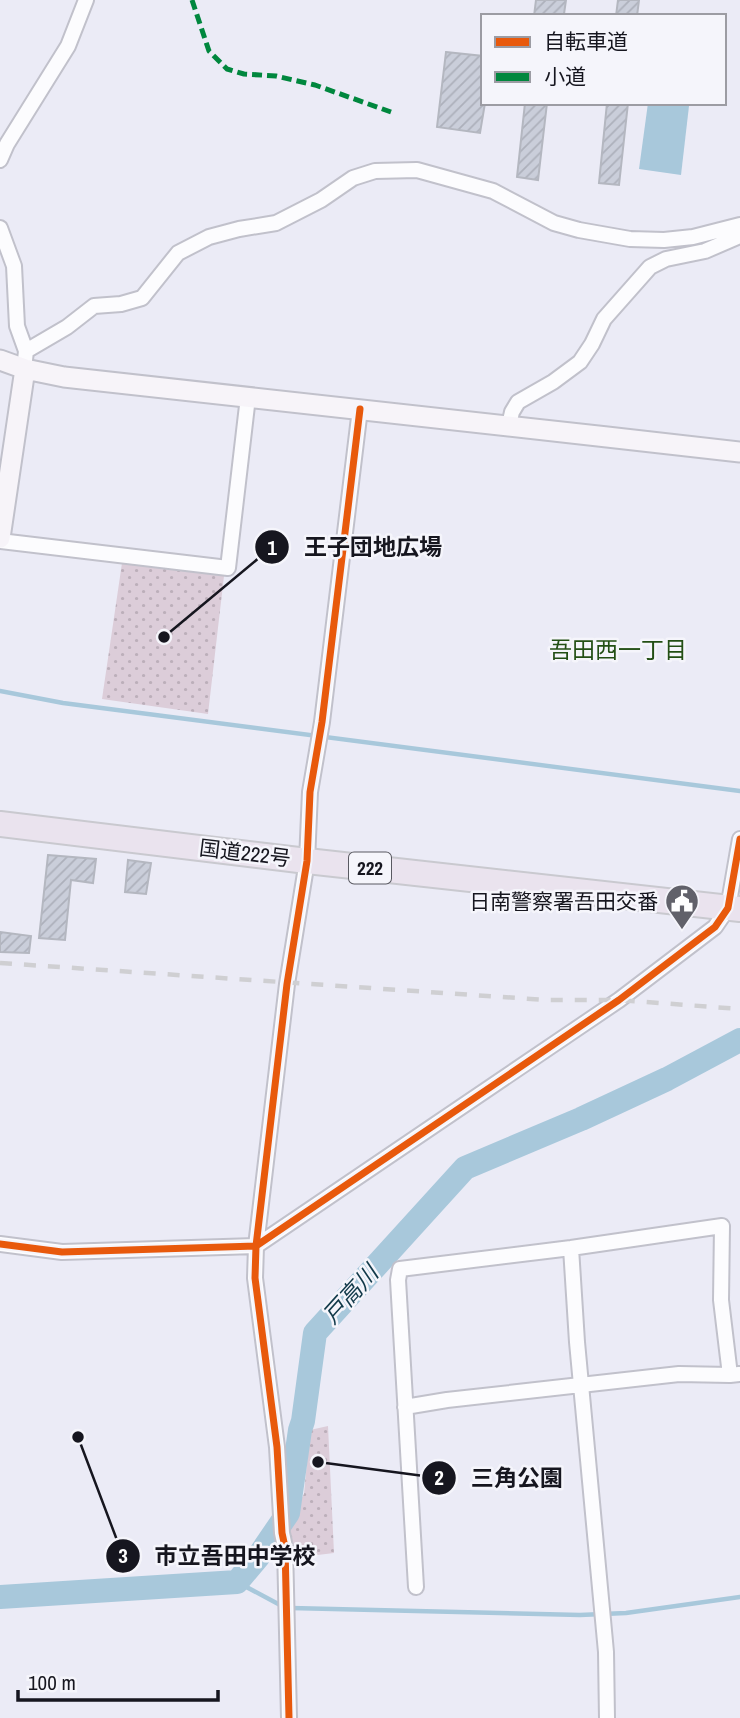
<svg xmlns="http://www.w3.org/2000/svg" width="740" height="1718" viewBox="0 0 740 1718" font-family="'Archivo Narrow','Noto Sans JP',sans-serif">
<defs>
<pattern id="park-dots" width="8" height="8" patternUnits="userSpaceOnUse" patternTransform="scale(1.75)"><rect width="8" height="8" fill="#dccdd9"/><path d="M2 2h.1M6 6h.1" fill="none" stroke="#bcafba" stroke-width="1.8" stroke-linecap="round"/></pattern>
<pattern id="building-hatch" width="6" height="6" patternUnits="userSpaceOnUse" patternTransform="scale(1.75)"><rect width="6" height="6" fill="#caceda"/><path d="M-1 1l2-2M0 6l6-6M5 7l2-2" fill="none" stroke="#adb0bb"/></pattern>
</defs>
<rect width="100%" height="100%" fill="#ebebf6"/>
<path fill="url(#park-dots)" d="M122 563 224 576 208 714 102 699Z
M328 1426 334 1553 285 1559 282 1533 304 1494 310 1430Z"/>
<path fill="#a8c8db" d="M648 103 689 106 681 175 639 169Z"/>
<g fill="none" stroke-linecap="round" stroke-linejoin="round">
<path stroke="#a8c8db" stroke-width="4.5" d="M0 691 63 703 740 791
M237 1582 282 1606
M291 1608 580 1615 626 1613 740 1597"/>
<path stroke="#a8c8db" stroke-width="24" d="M0 1597 237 1582 258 1557 288 1513 300 1430 303 1421 315 1333 465 1168 581 1119 667 1079 740 1040"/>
</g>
<path fill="url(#building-hatch)" stroke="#b4b7c0" stroke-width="2" d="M536 0H566L564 14H556V16H534Z
M618 0H639L637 16H616Z
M446 52 483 56V103H485L480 133 437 127Z
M525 103H547L538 180 517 177Z
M607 103H628L619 185 599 183Z
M48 855 96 859 93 883 71 880 65 940 39 938Z
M128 860 151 863 146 894 125 892Z
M0 932 31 936 29 953 0 952Z"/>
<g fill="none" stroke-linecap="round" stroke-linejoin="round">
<g stroke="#c1c1cb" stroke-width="18">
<path id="street" d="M0 160 7 144 68 46 86 0
M0 228 14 266 17 326 26 351 25 360
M26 351 67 327 94 306 121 304 142 298 178 253 209 237 239 229 276 223 321 200 353 178 375 171 417 170 493 191 554 223 579 230 630 239 664 240 693 237 740 225
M509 425 512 412 518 402 553 382 580 362 592 344 604 319 650 267 666 259 705 251 740 236
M0 541 228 568 248 397
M0 1244 62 1252 256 1246 619 1000 715 927 728 908 740 839
M571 1248 577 1342 606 1652 607 1718
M405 1407 447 1400 679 1374 730 1375 739 1374
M416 1587 398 1280 400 1269 571 1248 722 1226 721 1300 730 1375
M289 1718 285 1547 282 1533 277 1447 255 1278 256 1246 287 984 307 861 310 792 322 722 360 409"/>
</g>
<g stroke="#c1c1cb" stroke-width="23">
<path id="secondary" d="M0 360 25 369 64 377C290 403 515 426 740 452
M0 538 25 369"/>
</g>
<g stroke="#c9c9cf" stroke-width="28">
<path id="highway" d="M0 824 307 861 740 909"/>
</g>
<use href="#street" stroke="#fcfcfe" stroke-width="14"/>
<use href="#secondary" stroke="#f7f4f9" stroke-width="19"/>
<use href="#highway" stroke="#eae3ee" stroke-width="24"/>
<path stroke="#cfcfd2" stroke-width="4.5" stroke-dasharray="12 12" stroke-linecap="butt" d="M0 963 547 1000H619L740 1009"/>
<path stroke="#00873e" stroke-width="5" stroke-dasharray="10 5" stroke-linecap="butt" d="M192 0 209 51 227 69 244 74 276 76 315 85 391 112"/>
<g stroke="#f5f5fb" stroke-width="11">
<path id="cycleway" d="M0 1244 62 1252 256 1246 619 1000 715 927 728 908 740 839
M289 1718 285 1547 282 1533 277 1447 255 1278 256 1246 287 984 307 861 310 792 322 722 360 409"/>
</g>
<use href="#cycleway" stroke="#e8590c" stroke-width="7"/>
</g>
<defs>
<g id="civic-pin" transform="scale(1.75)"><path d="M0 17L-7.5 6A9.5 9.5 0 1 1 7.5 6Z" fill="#61616a" stroke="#f5f5fb"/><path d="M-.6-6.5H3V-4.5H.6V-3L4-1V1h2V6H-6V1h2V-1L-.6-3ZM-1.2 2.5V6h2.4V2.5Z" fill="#fff"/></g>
</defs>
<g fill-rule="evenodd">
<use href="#civic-pin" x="682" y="901"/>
</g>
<g text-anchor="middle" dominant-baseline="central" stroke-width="5" stroke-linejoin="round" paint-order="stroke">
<rect fill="#f5f5fb" stroke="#595961" stroke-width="2" x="349" y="852.5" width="42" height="31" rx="5"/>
<g font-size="19" font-weight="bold" fill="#16161f">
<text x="370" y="868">222</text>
</g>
<g font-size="21" fill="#16161f" stroke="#f5f5fb">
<text transform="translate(245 853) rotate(7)">国道222号</text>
</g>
<g font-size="21" fill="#16161f" stroke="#f5f5fb" text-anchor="end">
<text x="658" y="901">日南警察署吾田交番</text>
</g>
<g font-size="23" fill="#234f15" stroke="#f5f5fb">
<text x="618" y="649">吾田西一丁目</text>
</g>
<g font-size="23" font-style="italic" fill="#113949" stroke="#f5f5fb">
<text transform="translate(350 1294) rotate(-48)">戸高川</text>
</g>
</g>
<path fill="none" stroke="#16161f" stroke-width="2.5" d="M164 637L272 547M318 1462L439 1478M78 1437L123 1556"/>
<g fill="#16161f" stroke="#f5f5fb" stroke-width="2.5">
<circle cx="164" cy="637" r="7"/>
<circle cx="318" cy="1462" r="7"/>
<circle cx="78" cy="1437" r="7"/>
<circle cx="272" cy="547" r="18"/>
<circle cx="439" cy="1478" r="18"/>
<circle cx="123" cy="1556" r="18"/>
</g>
<g font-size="21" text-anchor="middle" font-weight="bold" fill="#fff">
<text x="272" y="555">1</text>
<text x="439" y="1485">2</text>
<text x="123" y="1563">3</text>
</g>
<g font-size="23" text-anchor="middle" font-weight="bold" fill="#16161f" stroke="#f5f5fb" stroke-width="5" stroke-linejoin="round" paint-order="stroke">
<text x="373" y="555">王子団地広場</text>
<text x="517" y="1486">三角公園</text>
<text x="235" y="1564">市立吾田中学校</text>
</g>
<rect x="481" y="14" width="245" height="91" fill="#f5f5fb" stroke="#9c9ca3" stroke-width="2"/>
<rect x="495" y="37" width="35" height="10" fill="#e8590c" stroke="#9c9ca3" stroke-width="2"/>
<text x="544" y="49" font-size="21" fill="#16161f">自転車道</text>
<rect x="495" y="72" width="35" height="10" fill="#00873e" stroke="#9c9ca3" stroke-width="2"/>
<text x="544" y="84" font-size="21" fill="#16161f">小道</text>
<path d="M18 1690v10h200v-10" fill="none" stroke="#16161f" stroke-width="3.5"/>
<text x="28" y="1690" font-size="21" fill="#16161f" stroke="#f5f5fb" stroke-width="5" paint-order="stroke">100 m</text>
</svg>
